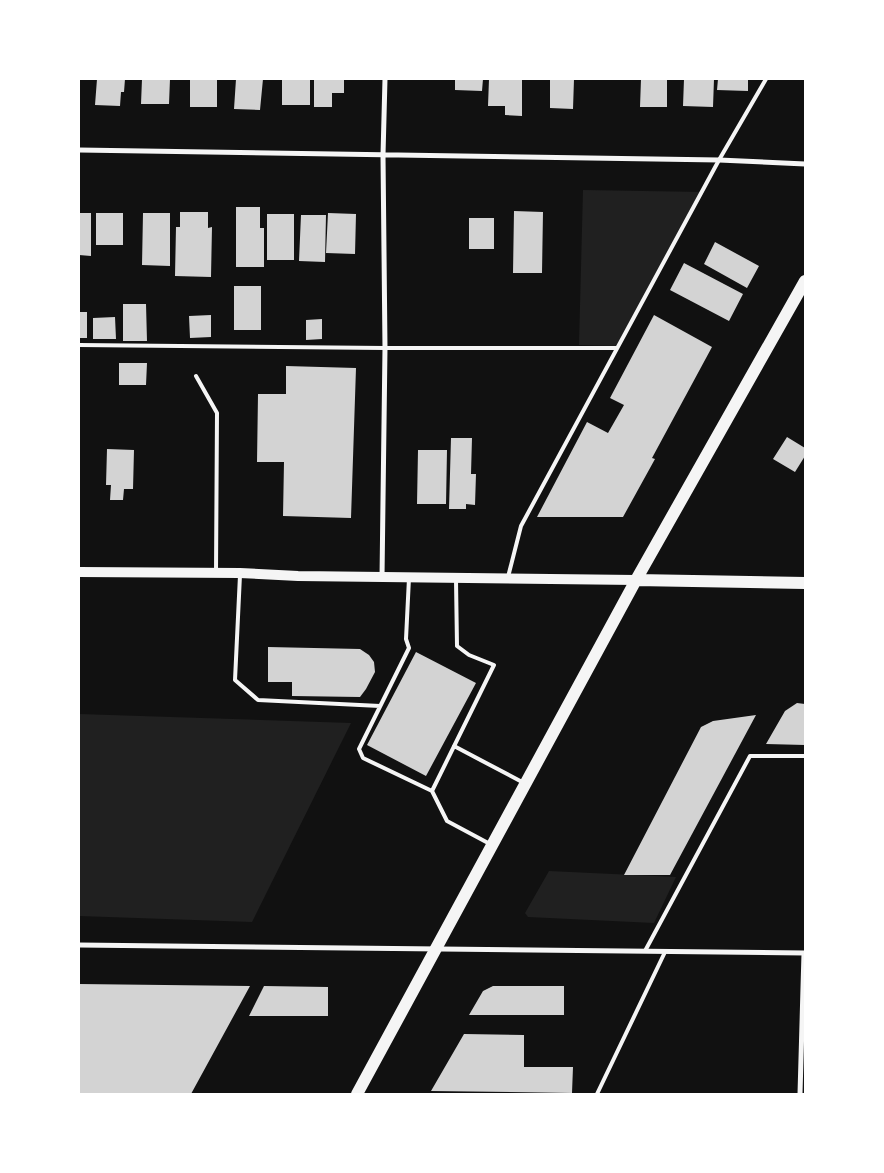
<svg xmlns="http://www.w3.org/2000/svg" width="884" height="1173" viewBox="0 0 884 1173" font-family="Bitter,serif">
<rect width="100%" height="100%" fill="#111"/>
<path fill="#202020" d="M583 190 704 192 617 346 579 345Z
M79 714 351 723 252 922 79 916Z
M549 871 676 877 654 923 528 917 525 913Z"/>
<path fill="#d3d3d3" d="M97 79H125L124 92H121L120 106 95 105Z
M142 79H170L169 104H141Z
M190 79H217V107H190Z
M236 79H263L260 110 234 109Z
M282 79H310V105H282Z
M314 79H344V93H332V107H314Z
M455 79H483L482 91 455 90Z
M489 79H522V116L505 115V106H488Z
M550 79H574L573 109 550 108Z
M641 79H667V107H640Z
M684 79H714L713 107 683 106Z
M718 79H748V91L717 90Z
M236 207H260V228H264V267H236Z
M514 211 543 212 542 273H513Z
M180 212H208V228L212 227 211 277 175 276 176 227H180Z
M79 213H91V256L79 255Z
M96 213H123V245H96Z
M143 213H170V266L142 265Z
M328 213 356 214 355 254 326 253Z
M267 214H294V260H267Z
M301 215H326L325 262 299 261Z
M469 218H494V249H469Z
M715 242 759 266 747 288 704 264Z
M684 263 743 294 729 321 670 290Z
M234 286H261V330H234Z
M123 304H146L147 341H123Z
M79 312H87V338H79Z
M211 315V337L190 338 189 316Z
M654 315 712 347 652 458 655 459 623 517H537L587 422 608 433 624 405 610 398Z
M115 317 116 339H93V318Z
M322 319V339L306 340V320Z
M119 363H147L146 385H119Z
M286 366 356 368 351 518 283 516 284 462H257L258 394H286Z
M787 437 805 448V456L795 472 773 459Z
M451 438H472L471 474H476L475 505 466 504V509H449Z
M107 449 134 450 133 489H124L123 500H110L111 485H106Z
M418 450H447L446 504H417Z
M268 647 360 649 369 655 374 662 375 672 366 689 360 697 292 696V682H268Z
M416 652 476 683 426 776 367 745Z
M797 703 805 704V745L766 744 785 711Z
M756 715 670 875H624L701 727 713 721Z
M79 984 250 986 191 1094H79Z
M264 986 328 987V1016H249Z
M493 986H564V1015H469L483 991Z
M464 1034 524 1035V1067H573L572 1093 431 1091Z"/>
<g fill="none" stroke-linecap="round" stroke-linejoin="round">
<path stroke="#f5f5f5" stroke-width="4" d="M79 345 385 348H617
M196 376 217 413 216 573
M240 575 235 680 258 700 380 706
M508 577 521 526 719 160 766 79
M409 578 406 639 409 648 359 749 363 758 432 791
M456 580 457 646 469 655 494 665 432 791 447 821 490 844
M454 746 524 783
M645 951 750 756H805
M597 1094 665 952"/>
<path stroke="#f5f5f5" stroke-width="5" d="M79 150 719 160 805 164
M382 577 385 348 383 155 385 79
M79 945 805 953
M800 1094 804 953"/>
<path stroke="#f5f5f5" stroke-width="10" d="M79 572 240 573 298 576 636 580"/>
<path stroke="#f5f5f5" stroke-width="12" d="M636 580 805 583
M357 1094 636 580 805 281"/>
</g>
<rect width="884" height="1173" fill="none" stroke="#ffffff" stroke-width="160"/>
</svg>
